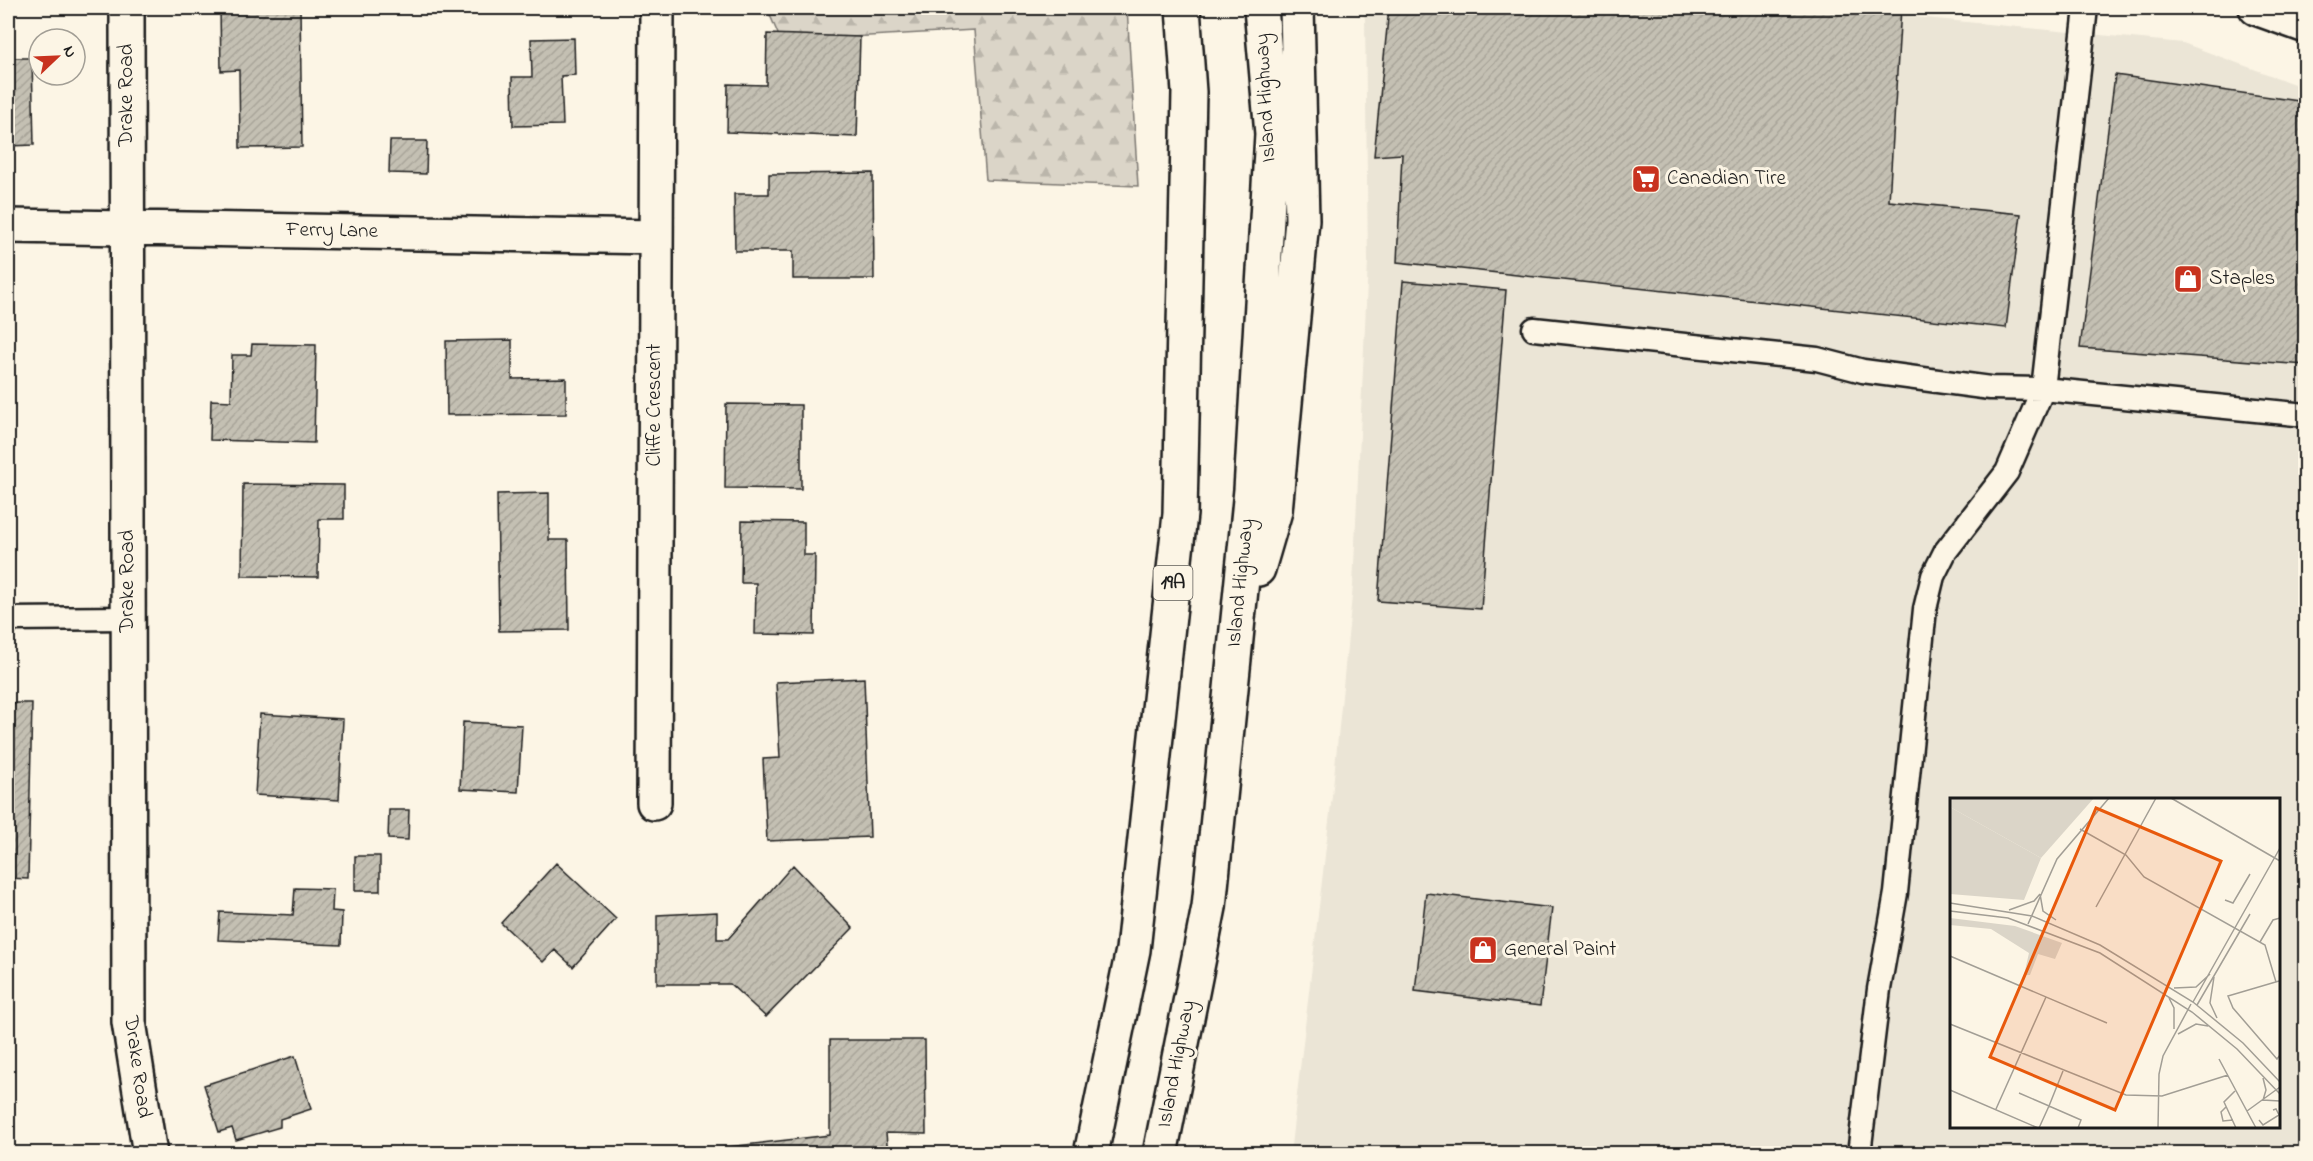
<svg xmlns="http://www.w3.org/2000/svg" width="2313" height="1161" viewBox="0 0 2313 1161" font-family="'Indie Flower',sans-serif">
<defs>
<pattern id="forest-firs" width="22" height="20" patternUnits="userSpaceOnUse" patternTransform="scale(1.5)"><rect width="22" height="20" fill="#dbd5c8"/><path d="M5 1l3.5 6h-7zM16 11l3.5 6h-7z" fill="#bbb6ab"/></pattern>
<pattern id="building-hatch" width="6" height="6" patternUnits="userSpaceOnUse" patternTransform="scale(1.5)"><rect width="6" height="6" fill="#c4c0b3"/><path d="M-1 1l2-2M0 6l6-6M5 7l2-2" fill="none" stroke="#a8a499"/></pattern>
</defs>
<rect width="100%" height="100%" fill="#fcf5e5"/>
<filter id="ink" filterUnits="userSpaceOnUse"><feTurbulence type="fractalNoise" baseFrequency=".0167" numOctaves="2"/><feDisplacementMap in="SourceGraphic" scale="12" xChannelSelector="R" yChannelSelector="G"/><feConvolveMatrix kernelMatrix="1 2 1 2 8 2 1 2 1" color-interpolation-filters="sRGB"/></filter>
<g filter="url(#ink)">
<path fill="#ebe5d6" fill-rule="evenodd" d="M1362 8H1823L2183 43 2305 88V1153L1290 1154 1333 787 1353 586 1368 261 1365 19ZM1952 800H2278V1126H1952Z"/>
<path fill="url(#forest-firs)" stroke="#7c7872" stroke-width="1.5" d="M767 8H1127L1138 186 986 180 974 30 781 41Z"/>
<path fill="url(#building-hatch)" stroke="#1c1c1c" stroke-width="1.5" d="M220 8H300L302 147 240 148 239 70 221 71Z
M1389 8H1901L1889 201 2021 214 2006 328 1397 262 1402 154 1374 156Z
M767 34 860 37 857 137 727 132 728 84 766 85Z
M574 38 575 75 561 76 563 125 513 126 512 77H532L531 39Z
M8 58H32L34 145 8 146Z
M2115 75 2306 102V365L2080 348Z
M390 141H427L426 174 389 173Z
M873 173 874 279H793V251H735L734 194H769V174Z
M1403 281 1506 290 1481 609 1378 601Z
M512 340V379L566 378V414L447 415 446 341Z
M252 344 316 345 314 443 210 440 211 400 231 401 232 355H251Z
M726 404 801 405V489L725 488Z
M243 484 344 485V519H319L318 577 242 576Z
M549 493V540H568L569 630 499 631 497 494Z
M742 521 804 522V555H815L814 635 755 634 756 583H741Z
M864 678 870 837 767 841 763 759 780 758 776 682Z
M8 703H32L28 879 8 878Z
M260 714 343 719 339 800 255 795Z
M463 722 522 725 518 792 460 789Z
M389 810H409L408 840 388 839Z
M355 856H380V891H355Z
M556 863 616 919 573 967 555 950 543 962 501 923Z
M793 865 853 928 766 1017 730 984H657V915L717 912V939H728Z
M295 888 333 889 332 911 342 912 341 945 218 940 220 912 293 915Z
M1426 893 1552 908 1540 1006 1415 991Z
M830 1040H925L926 1134 886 1133 888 1154H668L830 1135Z
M295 1056 311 1109 280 1119V1127L236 1140 232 1128 219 1132 204 1085Z"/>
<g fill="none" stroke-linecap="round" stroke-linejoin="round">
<g stroke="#1c1c1c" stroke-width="27">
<path id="lane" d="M1534 329 1817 359 1863 371 1990 388 2043 389 2306 415
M8 619 128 618
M1859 1154 1879 989 1896 893 1925 609 1933 576 1945 552 2007 472 2043 389 2086 8"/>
</g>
<g stroke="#1c1c1c" stroke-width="38">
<path id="street" d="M127 8 129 1022 150 1154
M2256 8 2306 26
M8 226 656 237
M654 803 657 8"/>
</g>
<g stroke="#1c1c1c" stroke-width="38">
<path id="primary" d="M1258 569 1275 511 1302 220 1297 8
M1091 1154 1133 950 1180 514 1189 92 1183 8
M1160 1154 1209 907 1251 490 1272 134 1261 8"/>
</g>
<use href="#lane" stroke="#fcf5e5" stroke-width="22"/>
<use href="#street" stroke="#fcf5e5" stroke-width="33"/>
<use href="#primary" stroke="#fcf5e5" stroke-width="33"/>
</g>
</g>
<defs>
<g id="supermarket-square" transform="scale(1.5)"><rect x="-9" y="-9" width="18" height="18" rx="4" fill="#c8321e" stroke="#fcf5e5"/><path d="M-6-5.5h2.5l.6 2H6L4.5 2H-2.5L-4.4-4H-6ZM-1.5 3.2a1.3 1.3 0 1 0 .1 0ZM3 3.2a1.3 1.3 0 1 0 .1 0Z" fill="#fff"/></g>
<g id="shop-square" transform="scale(1.5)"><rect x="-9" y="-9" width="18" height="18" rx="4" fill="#c8321e" stroke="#fcf5e5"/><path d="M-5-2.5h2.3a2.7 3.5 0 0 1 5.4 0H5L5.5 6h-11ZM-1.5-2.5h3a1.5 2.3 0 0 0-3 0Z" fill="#fff"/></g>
</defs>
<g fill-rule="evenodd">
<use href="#supermarket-square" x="1646" y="179"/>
<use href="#shop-square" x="2188" y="279"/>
<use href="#shop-square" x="1483" y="950"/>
</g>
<g text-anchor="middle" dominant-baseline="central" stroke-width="6" stroke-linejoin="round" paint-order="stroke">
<rect fill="#fcf5e5" stroke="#5f5d58" stroke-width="1.5" x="1153.5" y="566" width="39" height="34" rx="4.5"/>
<g font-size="20" font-weight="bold" fill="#1c1c1c">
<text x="1173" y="583">19A</text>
</g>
<g font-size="21" fill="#1c1c1c" stroke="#fcf5e5">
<text transform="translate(127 95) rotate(-90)">Drake Road</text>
<text transform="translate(1266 98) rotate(-93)">Island Highway</text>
<text transform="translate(332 231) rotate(1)">Ferry Lane</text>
<text transform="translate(655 405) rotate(-90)">Cliffe Crescent</text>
<text transform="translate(128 581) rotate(-90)">Drake Road</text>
<text transform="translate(1241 583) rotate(-84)">Island Highway</text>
<text transform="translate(1177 1064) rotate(-79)">Island Highway</text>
<text transform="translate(137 1067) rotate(82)">Drake Road</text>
</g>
<g font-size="21" fill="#1c1c1c" stroke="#fcf5e5" text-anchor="start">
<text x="1667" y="179">Canadian Tire</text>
<text x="2209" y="279">Staples</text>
<text x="1504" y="950">General Paint</text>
</g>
</g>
<g transform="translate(1950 798)">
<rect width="330" height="330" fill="#fcf5e5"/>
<path d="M0 9 91 60 74 102 0 96ZM0 120 65 128 112 145 105 161 88 156 80 177H74L79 155 41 131 0 127Z" fill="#dbd5c8"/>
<path d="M0 0H144L91 60 0 9Z" fill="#dbd5c8"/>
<path fill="none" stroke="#a29e95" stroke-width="1.5" d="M221 0 330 63M130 31 176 57 194 79 315 147 326 184M90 96 93 113 106 122M275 102 283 105 300 76M0 105 82 118 150 147 243 204 293 245 330 284M146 109 206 0M59 112 84 103 90 96M0 113 58 120 150 155 242 214 287 251 330 296M78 126 107 61 159 0M310 144 323 122 330 120M0 158 157 225M264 179 260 205 267 220M329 183 278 198 283 210 327 261 330 257M224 190 246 189 260 176M219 200 224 210V231M243 204 330 50M247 207 300 116M0 226 176 297 212 298 278 277M228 236 246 226 258 228M269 261 306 330M313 280 316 292 313 302 330 303M0 292 88 330M285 293 274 304 286 330M69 295 99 308 113 273M276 309 271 314 273 323 283 322M46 311 96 199M297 313 330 289M309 322 313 327 329 317 326 311 323 312M89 330 99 308 131 322 128 330M208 330 209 276 213 258 241 206"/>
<path fill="#e8590c" fill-opacity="0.15" stroke="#e8590c" stroke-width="3" d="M146 10 271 63 165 312 40 259Z"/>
<rect width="330" height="330" fill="none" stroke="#1c1c1c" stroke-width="3"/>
</g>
<rect width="2313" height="1161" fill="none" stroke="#fcf5e5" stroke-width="30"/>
<rect x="15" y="15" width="2283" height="1131" fill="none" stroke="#1c1c1c" stroke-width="2" filter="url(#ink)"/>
<g transform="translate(57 57) rotate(67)"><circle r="28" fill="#fcf5e5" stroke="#a29e95" stroke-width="1.5"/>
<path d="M0-4.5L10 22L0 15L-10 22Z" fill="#c8321e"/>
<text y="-9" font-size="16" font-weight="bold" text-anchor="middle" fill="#1c1c1c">N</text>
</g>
</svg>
